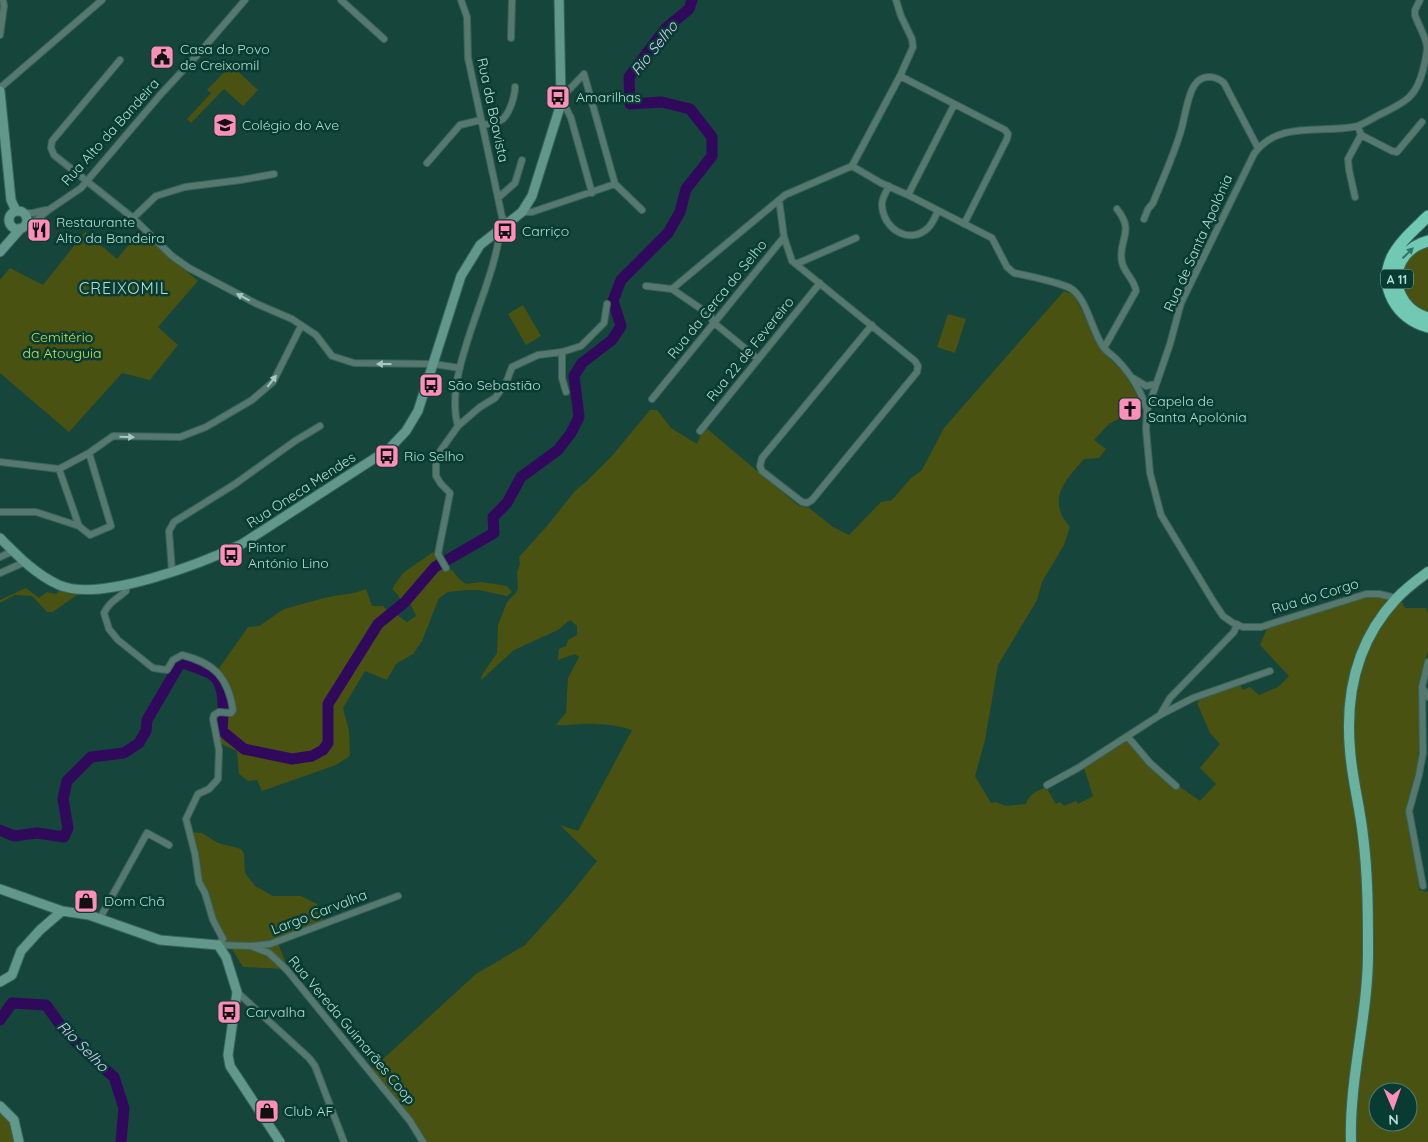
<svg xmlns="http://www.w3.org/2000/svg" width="1428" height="1142" viewBox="0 0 1428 1142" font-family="Quicksand,sans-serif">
<rect width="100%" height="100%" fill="#16453b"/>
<path fill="#4a5212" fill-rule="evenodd" d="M231 65 258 90 243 106 224 89 191 123 187 119 211 93 207 90Z
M140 231 198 281 158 327 178 345 150 380 122 373 69 432 0 373V280L10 268 43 285 85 232 117 259Z
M1428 245V313L1414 307 1401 284 1403 265 1410 255Z
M1064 291 1074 295 1102 351 1124 373 1138 397 1132 402 1117 410 1120 418 1109 424 1094 440 1106 449 1099 458 1084 459C1065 481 1046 500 1070 527L1064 545 1042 582 1037 600 998 665 985 740 975 776 991 803 996 802 1006 806 1026 804C1029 794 1037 791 1046 787L1056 804 1060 802 1064 806 1076 801 1078 804 1093 796 1084 768 1130 739 1153 768 1200 801 1216 784 1200 768 1220 744 1210 733 1197 703 1199 702 1197 699 1240 685 1243 690 1250 687 1259 695 1278 687 1289 676 1260 645 1267 628 1366 597 1373 596 1402 602 1405 608H1426L1428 613V651L1418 686 1420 742 1417 768 1406 808 1410 837 1416 856 1419 890 1428 892V1142H425L371 1070 476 974 525 945 569 896 597 861 560 825 578 831 632 730C616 725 600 723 584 724 574 724 566 726 556 725L566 713 568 678 579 657 575 654 558 660 559 649 566 646 568 640 577 635V626L570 620 558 630 514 650 481 680 482 675 497 653 498 625 507 602 516 593 518 588 517 573 520 564 519 557 547 526 575 491 586 482 612 456 650 410H657L671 428 697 444 701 434 706 428 799 506 809 508 833 527 849 535 881 502 892 500 911 478 922 470 944 428ZM1378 1092H1408V1122H1378Z
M523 305 541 336 526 345 508 314Z
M948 314 966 319 955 353 937 347Z
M433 552 444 568 452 570 459 579 466 584 481 582 507 586 512 592 507 596 479 590H467L448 592 439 598 422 641 413 654 396 664 387 680 365 671 343 708 349 731 350 756 336 765 262 791 257 780 248 781 239 774 237 751 221 744 215 720 218 715 230 716 234 713C235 698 230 680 218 670L248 627 259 626 284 609 328 597 354 593 366 589 372 606H383L392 616 397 615 407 622 416 616 411 605 401 602 398 595 392 589 403 573Z
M26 588 39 598 47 592 56 594 60 590 69 594H78L53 612H47L32 596 15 595 0 603V600Z
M190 832 202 833 218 843 241 849 244 854 245 873 255 886 273 896H301L317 904 325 926 278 943 288 969 243 967 214 920 199 882Z
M0 1109 12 1121 16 1142H0Z"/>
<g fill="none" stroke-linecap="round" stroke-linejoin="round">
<path stroke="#30095d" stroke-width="11" d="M0 830 14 836 37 833 64 837 68 828 63 799 67 781 91 757 124 753 139 743 146 731 147 720 181 662C190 666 202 669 211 674 227 683 223 715 222 731L244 749 292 759 312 756 323 750 328 743V704L378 624 405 602 435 567 494 533 493 517 507 503 521 477 558 450 571 433 579 417 574 376 582 363 612 340 621 326 613 301 621 280 668 233 680 212 686 189 712 156V137L690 109 662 102 630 104 629 77 665 29 689 9 692 0
M0 1020 12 1003 46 1005 64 1030 92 1058 114 1077 124 1108 121 1142"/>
<g stroke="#366459" stroke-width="8">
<path id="street" d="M341 0 384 39
M461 0 467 17 468 58 498 198 502 217 507 224
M0 35 4 6 3 0
M511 38 512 0
M120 60 52 141 51 148 54 155 133 218 172 256 189 268 257 304 292 319 316 335 332 356 354 363 433 364 460 368
M900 76 1005 130 1008 134 1007 139 964 224
M0 88 102 0
M483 125C489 124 497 123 503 119 510 112 515 96 515 87
M1358 126 1361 135 1392 151 1397 152 1422 122
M427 163 460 125 481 120
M852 166 881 183 908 195 992 238 1007 267 1014 273C1029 276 1057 282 1070 288 1087 297 1092 333 1104 348 1108 353 1114 356 1118 361 1131 374 1142 393 1147 410
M852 166 900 76 913 47 912 39 901 16 896 0
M889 186C886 192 882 198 882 204 882 228 909 246 928 228 933 223 935 217 938 211
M592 193 571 118 561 98 584 74 615 184 642 210
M908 195 954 105
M1355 197 1349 170 1348 159 1361 135
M498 198 515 183 522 160
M779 200 784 237 792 261 915 361 918 366 917 372 812 500 807 503 802 502 762 471 760 466 762 458 872 325
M522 212H532L615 184
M23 213H33L46 210
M133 218 156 196 185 187 241 180 274 174
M1144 219 1148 209 1153 203C1163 178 1175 153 1182 127 1185 115 1188 95 1194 86 1201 74 1215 75 1224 83L1258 148
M26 224 35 221 50 209 81 188 161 94 201 51 245 0
M796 264 856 238
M646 286 672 289 710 315 713 322 758 359
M672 289 785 195 852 166
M1104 348 1136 291C1135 280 1124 273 1122 262 1117 240 1136 233 1117 209
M562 352V378L566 392
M1133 378 1146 386 1156 384
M652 399 784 237
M458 426C442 372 495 288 500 229
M700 431 820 283
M0 462 59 469 89 453 113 436 180 437 206 427 252 400 273 382 301 326
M59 469 79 526
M0 512H36L79 526 90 535 111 526 89 453
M0 557 13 551
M446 568 438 554 450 493 441 484 436 476V457L458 426 480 407 495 398 506 383 512 367 538 355 562 352 581 346 604 323 607 304
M172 571 169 531 174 522 235 484 295 441 320 426
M0 573 25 562
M126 585V591C116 600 110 601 104 613L109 629 118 640 153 668 167 670 173 660 182 655C214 663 228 677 233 710L231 713 219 712 214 715 213 719 219 750 218 779 209 789 198 794 186 819 195 854 199 882 205 893 213 920 223 939 218 945
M1396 598 1379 594H1366L1261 627H1243L1233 623 1223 616 1213 601 1161 515 1150 473 1146 429 1147 411 1170 344 1181 303 1254 154C1277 121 1319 133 1353 127 1361 126 1370 120 1377 116 1403 103 1416 99 1423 70 1425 62 1427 54 1427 47 1426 36 1418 25 1415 15V10L1420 0
M1428 662 1422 687 1428 697
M1422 687 1423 753 1419 775 1409 811 1423 886
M1160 715 1170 698 1234 632 1237 624
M1128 737 1150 763 1176 786
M1047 785 1078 768 1160 715 1193 698 1270 671
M100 918 147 833 169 845
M218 945 251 946 270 944 398 896
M251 946 269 953 287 970 410 1121 423 1142
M237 992 309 1058 315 1066 344 1142"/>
</g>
<g stroke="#366459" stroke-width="11">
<path id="secondary" d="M0 91 11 200 16 211
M9 220a9 9 0 1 1 18 0a9 9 0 1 1-18 0Z
M0 252 21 228
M0 538C18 556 35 574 59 585 100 603 203 563 242 544L389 449 406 431 418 411 461 276 480 245 522 212 532 196 559 110 561 98 559 0
M0 889 62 911
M0 982 12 975 21 951 40 930 62 911 89 915 160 940 218 945 226 957 237 992 228 1055 230 1066 280 1142
M0 1106 14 1120 19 1142"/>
</g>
<g stroke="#366459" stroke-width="12">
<path id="primary" d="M1351 1142C1349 1079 1368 1016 1368 953 1368 914 1368 875 1363 836 1360 807 1352 779 1350 750 1345 693 1357 641 1396 599 1405 589 1417 580 1428 572"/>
</g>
<g stroke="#366459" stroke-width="13">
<path id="highway" d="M1428 216C1416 228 1400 241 1392 257 1378 288 1397 318 1428 327
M1428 241C1386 252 1387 306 1428 318"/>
</g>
<use href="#street" stroke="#56786f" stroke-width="6"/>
<use href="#secondary" stroke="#62988b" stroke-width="9"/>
<use href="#primary" stroke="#6ab1a0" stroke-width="10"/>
<use href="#highway" stroke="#71c8b3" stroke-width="11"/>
</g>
<defs><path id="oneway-solid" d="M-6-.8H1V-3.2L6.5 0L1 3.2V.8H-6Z" transform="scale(1.25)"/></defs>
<use fill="#327365" href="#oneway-solid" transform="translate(1408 253) rotate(-44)"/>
<g fill="#a3cabf">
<use href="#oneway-solid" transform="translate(243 297) rotate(-152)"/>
<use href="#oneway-solid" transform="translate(384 364) rotate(-180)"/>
<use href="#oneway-solid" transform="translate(272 381) rotate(-52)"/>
<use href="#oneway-solid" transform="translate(127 437) rotate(2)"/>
</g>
<defs>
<g id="civic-square" transform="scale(1.25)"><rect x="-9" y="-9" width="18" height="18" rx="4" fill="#ff8eb9" stroke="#083b31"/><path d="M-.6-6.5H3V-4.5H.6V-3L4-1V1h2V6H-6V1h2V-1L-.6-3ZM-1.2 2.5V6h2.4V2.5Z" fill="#111"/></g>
<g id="bus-square" transform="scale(1.25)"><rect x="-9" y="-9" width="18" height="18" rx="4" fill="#ff8eb9" stroke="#083b31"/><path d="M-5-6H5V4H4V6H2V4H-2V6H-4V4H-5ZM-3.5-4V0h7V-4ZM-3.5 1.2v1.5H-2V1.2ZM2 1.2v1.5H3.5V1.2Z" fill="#111"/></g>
<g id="school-square" transform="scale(1.25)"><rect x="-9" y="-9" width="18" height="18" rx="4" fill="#ff8eb9" stroke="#083b31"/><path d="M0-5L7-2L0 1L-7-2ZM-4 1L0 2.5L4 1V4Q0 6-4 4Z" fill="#111"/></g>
<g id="restaurant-square" transform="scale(1.25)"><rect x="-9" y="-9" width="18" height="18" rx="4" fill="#ff8eb9" stroke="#083b31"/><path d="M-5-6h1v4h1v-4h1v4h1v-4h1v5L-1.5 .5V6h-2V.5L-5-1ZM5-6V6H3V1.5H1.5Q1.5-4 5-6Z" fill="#111"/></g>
<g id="church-square" transform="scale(1.25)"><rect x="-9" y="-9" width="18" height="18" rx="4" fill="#ff8eb9" stroke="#083b31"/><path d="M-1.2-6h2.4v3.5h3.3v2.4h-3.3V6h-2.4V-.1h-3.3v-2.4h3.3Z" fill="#111"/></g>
<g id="shop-square" transform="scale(1.25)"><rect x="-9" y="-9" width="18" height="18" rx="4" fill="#ff8eb9" stroke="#083b31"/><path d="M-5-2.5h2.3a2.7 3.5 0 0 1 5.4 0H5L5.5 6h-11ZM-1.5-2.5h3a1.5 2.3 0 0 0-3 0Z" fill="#111"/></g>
</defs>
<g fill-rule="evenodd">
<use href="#civic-square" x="162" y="57"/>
<use href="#bus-square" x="558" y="97"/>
<use href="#school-square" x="225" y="125"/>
<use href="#restaurant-square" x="39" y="230"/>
<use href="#bus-square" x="505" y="231"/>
<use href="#bus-square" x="431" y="385"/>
<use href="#church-square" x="1130" y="409"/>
<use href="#bus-square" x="387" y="456"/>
<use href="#bus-square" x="231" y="555"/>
<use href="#shop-square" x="86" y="901"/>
<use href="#bus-square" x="229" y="1012"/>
<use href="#shop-square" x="267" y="1111"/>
</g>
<g text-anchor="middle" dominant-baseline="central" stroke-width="5" stroke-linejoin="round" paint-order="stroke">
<rect fill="#083b31" stroke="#82ada2" stroke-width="1" x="1381" y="269.5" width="32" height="19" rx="4"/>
<g font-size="12" font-weight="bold" fill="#b6ded3">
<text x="1397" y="279">A 11</text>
</g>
<g font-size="14" fill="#b6ded3" stroke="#083b31" text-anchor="start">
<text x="180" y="49">Casa do Povo<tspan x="180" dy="16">de Creixomil</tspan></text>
<text x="576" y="97">Amarilhas</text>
<text x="242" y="125">Colégio do Ave</text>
<text x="56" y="222">Restaurante<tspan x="56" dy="16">Alto da Bandeira</tspan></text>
<text x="522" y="231">Carriço</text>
<text x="448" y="385">São Sebastião</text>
<text x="1148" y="401">Capela de<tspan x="1148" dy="16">Santa Apolónia</tspan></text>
<text x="404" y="456">Rio Selho</text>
<text x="248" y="547">Pintor<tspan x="248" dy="16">António Lino</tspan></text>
<text x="104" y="901">Dom Chã</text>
<text x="246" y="1012">Carvalha</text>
<text x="284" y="1111">Club AF</text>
</g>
<g font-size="14" fill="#b6ded3" stroke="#083b31">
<text transform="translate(493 110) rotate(78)">Rua da Boavista</text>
<text transform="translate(110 132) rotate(-48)">Rua Alto da Bandeira</text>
<text transform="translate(1198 243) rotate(-66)">Rua de Santa Apolónia</text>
<text transform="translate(717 299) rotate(-51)">Rua da Cerca do Selho</text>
<text transform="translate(750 349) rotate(-51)">Rua 22 de Fevereiro</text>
<text transform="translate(301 490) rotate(-33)">Rua Oneca Mendes</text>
<text transform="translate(1315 596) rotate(-17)">Rua do Corgo</text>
<text transform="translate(319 912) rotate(-21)">Largo Carvalha</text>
<text transform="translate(352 1030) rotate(50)">Rua Vereda Guimarães Coop</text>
</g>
<g font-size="14" fill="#ccdf54" stroke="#083b31">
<text x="62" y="337">Cemitério<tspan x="62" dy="16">da Atouguia</tspan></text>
</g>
<g font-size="15" font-style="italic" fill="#d8ccfb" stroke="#083b31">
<text transform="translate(654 48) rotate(-51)">Rio Selho</text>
<text transform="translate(83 1046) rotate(45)">Rio Selho</text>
</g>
<g font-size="16" letter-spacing="1" fill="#b6ded3" stroke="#083b31">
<text x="124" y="288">CREIXOMIL</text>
</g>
</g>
<g transform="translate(1393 1107) rotate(178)"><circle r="24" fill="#083b31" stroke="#4e7c72"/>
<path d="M0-4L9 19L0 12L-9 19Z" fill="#ff8eb9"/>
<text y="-8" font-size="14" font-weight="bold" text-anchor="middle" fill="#b6ded3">N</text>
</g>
</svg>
